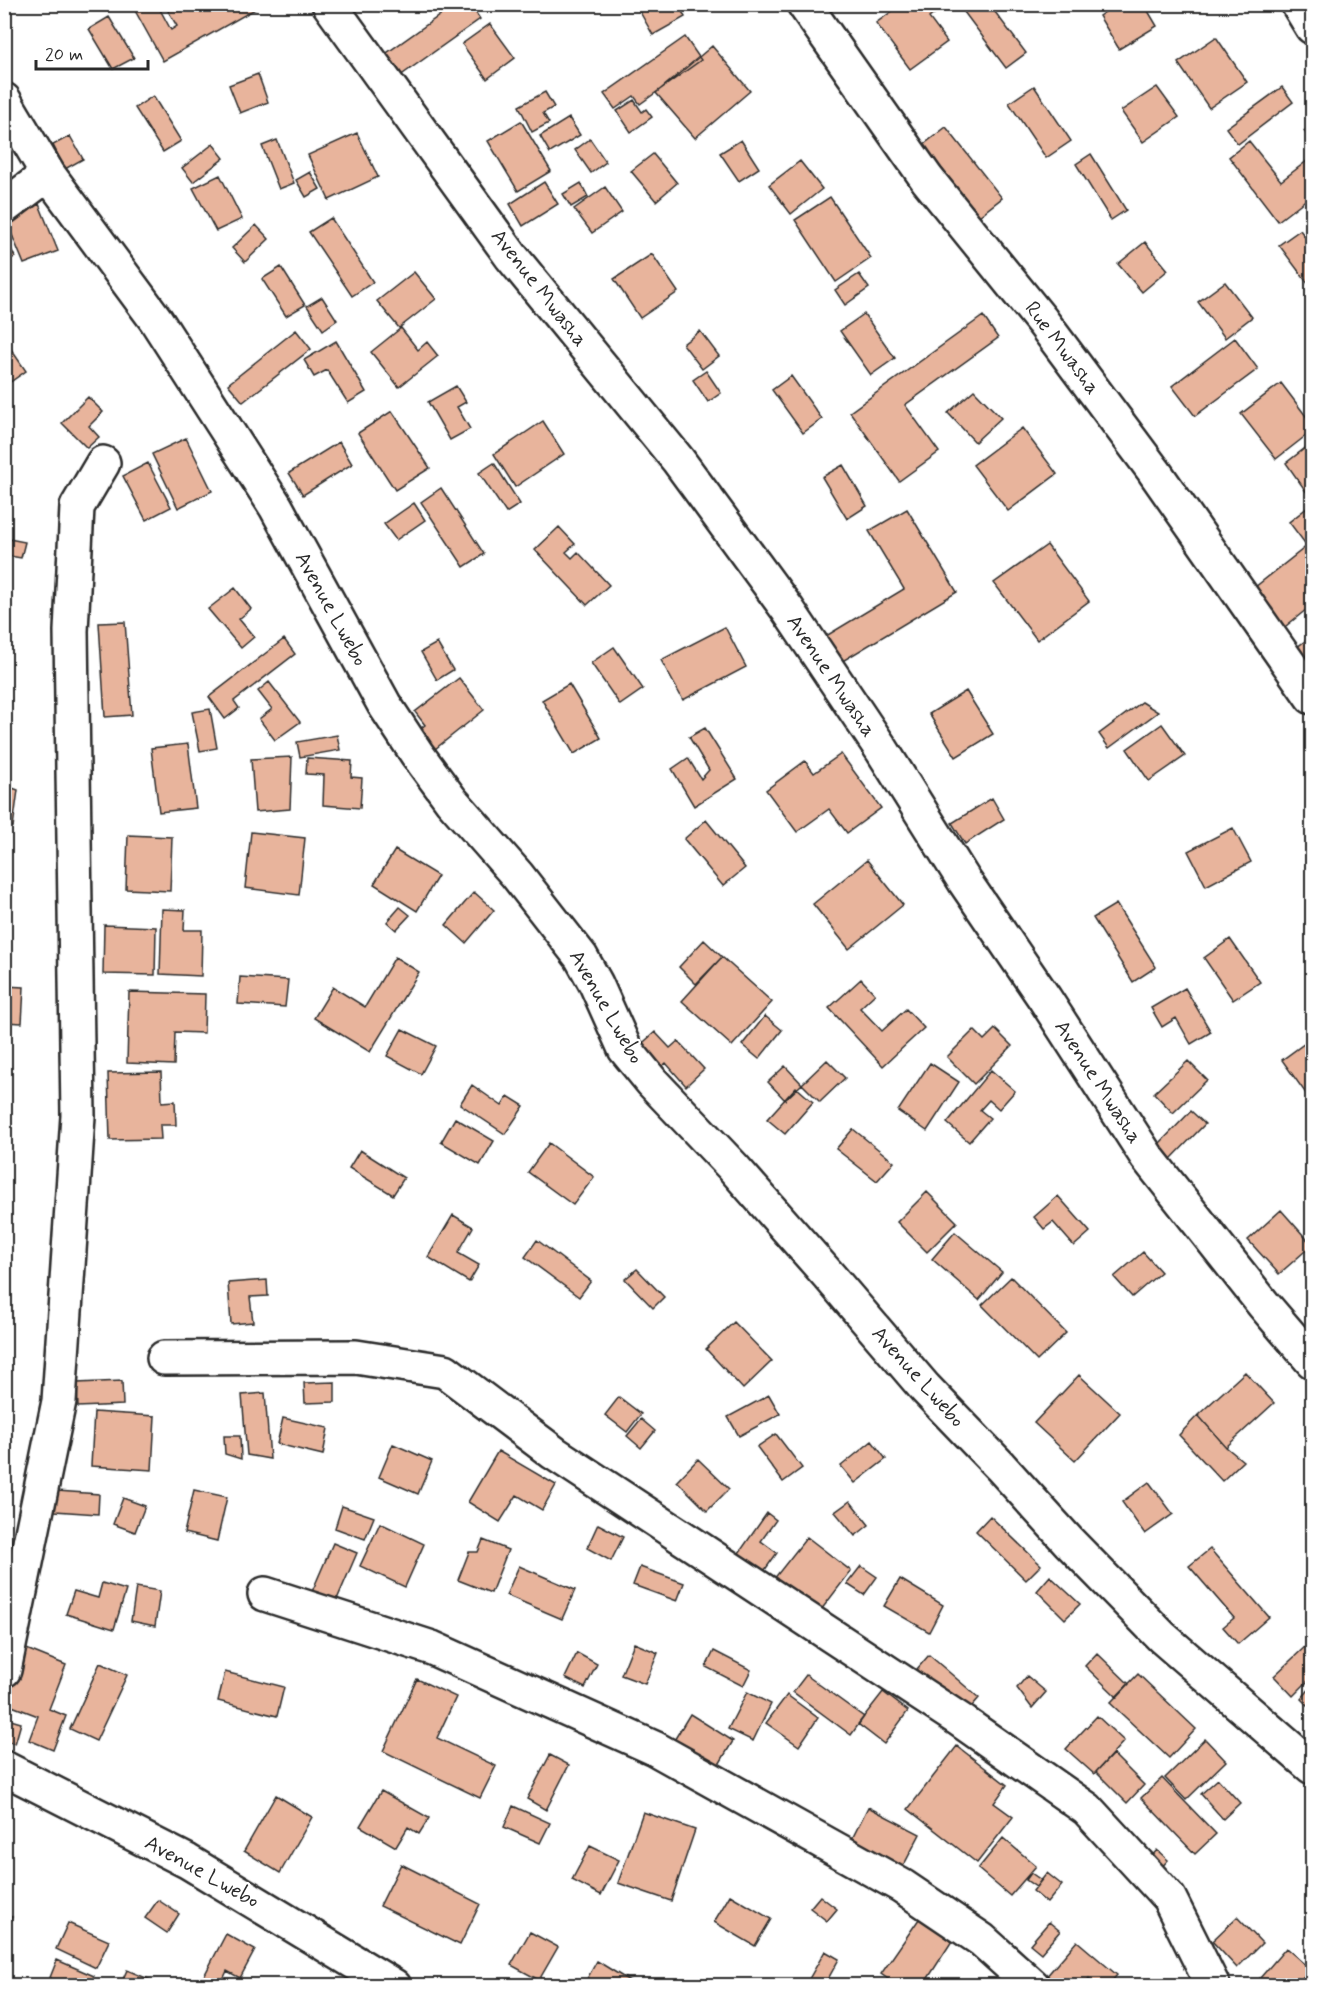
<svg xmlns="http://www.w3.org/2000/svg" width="1317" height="1990" viewBox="0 0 1317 1990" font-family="Mynerve,sans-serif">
<rect width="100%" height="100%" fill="#fff"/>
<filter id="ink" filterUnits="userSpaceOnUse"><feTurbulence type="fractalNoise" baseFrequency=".0167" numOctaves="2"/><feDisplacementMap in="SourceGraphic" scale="12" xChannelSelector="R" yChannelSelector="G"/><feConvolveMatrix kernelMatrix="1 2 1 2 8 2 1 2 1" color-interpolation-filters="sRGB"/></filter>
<g filter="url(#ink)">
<path fill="#e8b49c" stroke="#2b2b2b" stroke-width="1.5" d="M137 4H157L171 30 177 26 164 4H204L207 9 215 4H264L163 61 133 7Z
M437 4H470L480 19 400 76 384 55 443 13Z
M637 4H678L685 17 653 35 636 5Z
M902 4H947L929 18 947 42 910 69 876 23Z
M958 4H989L1026 53 1006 68Z
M1117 4H1144L1157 26 1119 49 1099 16Z
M109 17 134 58 113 69 89 29Z
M490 24 515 58 487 79 462 44Z
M685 37 701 60 640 104 634 96 615 109 604 94Z
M1216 37 1247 82 1209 108 1178 63Z
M712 46 750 91 695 138 656 93Z
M258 74 268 102 240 113 229 85Z
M1034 86 1071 141 1046 158 1009 103Z
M1157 87 1179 117 1143 142 1121 111Z
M1282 87 1293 102 1238 144 1226 128Z
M545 92 554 107 543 113 549 123 532 132 519 106Z
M153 96 181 141 163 152 135 108Z
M634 100 642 112 646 109 652 117 631 132 617 111Z
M569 118 580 135 550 153 540 136Z
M521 121 551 171 518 191 488 141Z
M1312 125V142L1304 131Z
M946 127 1002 198 979 216 923 145Z
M357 133 378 177 329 200 308 155Z
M70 136 83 159 65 169 53 145Z
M590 139 606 162 591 173 575 150Z
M277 140 294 183 279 189 262 146Z
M741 140 759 168 739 181 720 153Z
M1249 141 1281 181 1312 157V195L1278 221 1229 157Z
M213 144 224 158 193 182 182 168Z
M653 154 677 183 656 201 631 171Z
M1091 154 1126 210 1111 220 1076 164Z
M800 161 822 189 791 214 769 185Z
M310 172 320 189 306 197 296 180Z
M220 175 242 219 216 231 193 188Z
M544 182 558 204 523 226 510 204Z
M581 183 588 197 571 207 563 194Z
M605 187 622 212 592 233 574 209Z
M830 197 871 258 836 282 795 220Z
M39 204 58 251 24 264 5 218Z
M331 218 373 282 352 296 309 232Z
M256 225 269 239 245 262 232 248Z
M1300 230 1312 246V289L1279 245Z
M4 235 15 257 4 262Z
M1145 242 1168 270 1142 292 1118 264Z
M652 254 678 292 640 318 614 279Z
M281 267 305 305 286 316 262 279Z
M414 272 436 299 399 328 377 301Z
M859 274 869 288 845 305 835 290Z
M1225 282 1252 317 1225 338 1198 302Z
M322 297 337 320 323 330 307 306Z
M864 314 895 358 871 375 840 331Z
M983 316 998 338 905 405 939 452 899 481 850 412Z
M401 328 418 350 427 342 438 356 399 387 371 352Z
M296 330 311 349 243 402 228 384Z
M700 331 719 356 702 369 683 344Z
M1235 338 1258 369 1195 416 1172 386Z
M4 339 26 371 6 385 4 383Z
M336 341 366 392 348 403 327 370 314 377 304 360Z
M706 371 721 393 708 402 693 380Z
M791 376 822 419 803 433 772 390Z
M1281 383 1312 424V431L1276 459 1241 414Z
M456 386 466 402 457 407 470 429 450 440 428 402Z
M974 390 1001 418 975 442 948 413Z
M88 397 103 412 89 426 99 437 87 448 62 423Z
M392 411 430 468 395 490 358 433Z
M543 421 564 454 515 487 494 454Z
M1022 428 1057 474 1008 511 973 465Z
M186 438 212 491 178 508 152 454Z
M339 442 352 464 303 495 289 473Z
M1309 445 1312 450V500L1286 463Z
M148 463 171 507 146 520 123 476Z
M494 463 520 504 506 513 479 473Z
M843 465 867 506 847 519 822 477Z
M441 488 484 554 464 567 421 502Z
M414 503 425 520 396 540 384 524Z
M1312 504V542L1307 546 1289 522Z
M907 509 957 592 841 662 826 636 904 589 869 531Z
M559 527 575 544 566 552 572 558 578 552 609 585 587 605 535 550Z
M4 538 25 542 21 558 4 555Z
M1312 542V605L1281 630 1250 591Z
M1047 545 1089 601 1037 640 994 583Z
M235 588 251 609 239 619 254 637 241 648 208 609Z
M125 622 132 715 105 717 99 623Z
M725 627 746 667 683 700 661 660Z
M1312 636V675L1293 650Z
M284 639 295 654 234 701 239 708 225 719 209 697Z
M437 643 453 670 437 680 421 652Z
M614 647 643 689 620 705 591 663Z
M459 678 484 710 435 749 419 730 425 725 415 712Z
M269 682 300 722 275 740 259 719 272 709 258 691Z
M569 684 601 738 574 754 542 700Z
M966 691 993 734 956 757 929 714Z
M1142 702 1158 712 1109 748 1099 734Z
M210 709 217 748 200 751 192 712Z
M1162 724 1185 756 1149 781 1127 749Z
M705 728 737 779 694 806 672 769 688 758 701 779 709 770 689 737Z
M337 735 340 750 300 757 297 742Z
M188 744 196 808 159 812 151 748Z
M841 754 881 808 847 833 829 809 797 832 766 790 805 761 814 773Z
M292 757 290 809 255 812 251 759Z
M307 758 352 761 351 777 362 778 360 808 323 805 324 775 306 774Z
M4 785 18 790 13 827 4 825Z
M992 798 1004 819 965 844 952 823Z
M706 820 745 868 723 886 684 839Z
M1233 828 1251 862 1206 886 1188 851Z
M251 832 305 838 299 895 245 888Z
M128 835 172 837 170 891 126 889Z
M395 850 438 876 417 911 374 884Z
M867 860 903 905 849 949 813 904Z
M4 884 9 885 4 927Z
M474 892 494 910 466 943 446 925Z
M1116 904 1156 967 1133 982 1093 918Z
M400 907 410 915 396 930 387 922Z
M162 909 185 910 184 930H202L201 976 160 974Z
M104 925 156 927 155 975 103 974Z
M1230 939 1260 982 1233 1000 1204 958Z
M704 940 722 957 696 984 679 967Z
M395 957 419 972 370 1052 314 1018 333 987 365 1007Z
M722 957 772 1002 732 1046 682 1001Z
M240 977 288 980 285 1007 238 1004Z
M861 979 875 994 860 1008 882 1031 906 1009 924 1028 883 1066 829 1008Z
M4 986 24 987 22 1023 4 1022Z
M1185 988 1211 1032 1191 1044 1176 1018 1162 1027 1151 1008Z
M129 992 205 994 204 1033 175 1032 174 1065 127 1063Z
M765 1016 782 1030 759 1059 742 1045Z
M402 1029 436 1046 421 1074 387 1056Z
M995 1029 1012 1046 974 1084 947 1057 974 1030 984 1040Z
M655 1032 670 1048 678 1041 704 1069 686 1086 666 1063 656 1072 636 1049Z
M1312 1038V1102L1282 1060Z
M827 1060 845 1078 820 1102 802 1084Z
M1188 1061 1207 1080 1173 1113 1154 1093Z
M930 1063 959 1082 927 1131 898 1111Z
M785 1066 802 1084 785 1100 768 1082Z
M991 1070 1015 1091 999 1109 989 1100 980 1110 990 1118 969 1142 947 1123Z
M161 1072 162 1102 175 1101 176 1125H160L161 1139 110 1140 108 1073Z
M472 1085 502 1106 508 1096 524 1106 505 1134 460 1104Z
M796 1087 813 1102 785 1134 767 1119Z
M1191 1111 1205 1124 1171 1159 1158 1145Z
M455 1118 494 1141 480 1165 441 1142Z
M853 1129 894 1162 877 1181 836 1149Z
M549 1143 594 1177 573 1205 528 1172Z
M360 1150 404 1178 393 1195 349 1168Z
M927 1192 957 1222 927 1252 897 1222Z
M1058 1196 1090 1232 1074 1246 1053 1222 1044 1229 1034 1217Z
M1281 1210 1312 1245 1279 1274 1248 1240Z
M453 1215 473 1227 458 1253 479 1265 469 1282 428 1257Z
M955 1232 1002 1272 979 1300 932 1259Z
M537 1240 591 1281 579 1297 525 1257Z
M1143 1252 1161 1272 1132 1297 1114 1277Z
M637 1269 664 1297 653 1308 625 1279Z
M1011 1277 1066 1333 1037 1361 982 1305Z
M267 1280 268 1296 250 1297 253 1322 231 1324 228 1283Z
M734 1322 772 1361 743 1389 706 1349Z
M1245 1372 1274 1403 1226 1447 1198 1415Z
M1079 1375 1120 1413 1075 1461 1034 1423Z
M122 1381 123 1405 78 1407 77 1383Z
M335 1382V1402L305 1403 304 1383Z
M265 1393 270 1459 247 1455 242 1395Z
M769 1395 780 1414 739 1436 728 1417Z
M619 1397 641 1414 627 1432 605 1415Z
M94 1412 155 1416 152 1470 91 1466Z
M1198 1415 1226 1447 1243 1461 1222 1481 1179 1435Z
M283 1418 328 1428 323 1455 277 1444Z
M641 1419 655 1431 641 1448 627 1436Z
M776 1434 802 1468 783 1482 757 1447Z
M224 1436H240L241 1459 225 1454Z
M872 1441 886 1459 855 1483 841 1466Z
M393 1444 432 1461 418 1494 379 1477Z
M498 1451 556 1485 542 1510 517 1495 500 1522 468 1502Z
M698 1459 729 1489 707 1511 677 1481Z
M1149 1482 1173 1514 1145 1534 1122 1502Z
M194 1490 227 1497 217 1541 184 1533Z
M57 1491 99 1494 98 1514 55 1511Z
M123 1498 145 1506 135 1532 113 1524Z
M850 1501 869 1525 855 1536 835 1512Z
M342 1506 374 1517 365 1539 335 1528Z
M767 1513 776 1520 761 1541 777 1553 757 1581 732 1563Z
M990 1516 1041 1565 1026 1580 976 1531Z
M380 1523 424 1544 405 1587 360 1566Z
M598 1524 623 1537 611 1561 587 1548Z
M807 1537 851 1571 818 1614 773 1580Z
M483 1540 508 1550 491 1593 458 1580 469 1552H478Z
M333 1543 357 1553 335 1604 311 1594Z
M1210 1549 1269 1617 1238 1644 1223 1627 1234 1618 1189 1566Z
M519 1566 575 1590 562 1619 506 1595Z
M861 1566 877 1577 864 1595 847 1584Z
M640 1567 684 1583 677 1601 633 1585Z
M1050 1576 1080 1604 1065 1619 1037 1591Z
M900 1579 943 1605 929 1632 884 1606Z
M102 1583 126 1590 114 1629 66 1614 74 1591 98 1598Z
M136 1587 160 1591 155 1626 131 1621Z
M634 1643 658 1653 645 1684 621 1675Z
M1308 1644 1312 1649V1677L1293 1696 1274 1676Z
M24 1648 66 1665 49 1709 66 1716 53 1750 29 1740 38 1716 4 1703Z
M714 1651 751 1670 743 1686 706 1667Z
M577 1653 597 1664 585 1688 565 1678Z
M1097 1653 1129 1684 1117 1697 1085 1666Z
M929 1655 979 1698 961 1719 911 1676Z
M100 1663 127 1675 96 1741 70 1729Z
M225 1672 284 1687 277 1716 218 1701Z
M1138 1674 1196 1729 1169 1758 1110 1703Z
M806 1675 864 1717 851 1735 793 1692Z
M1027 1676 1046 1692 1032 1708 1017 1688Z
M417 1679 456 1697 437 1738 496 1766 480 1798 383 1751Z
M1312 1686V1710L1301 1699Z
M747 1692 771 1704 753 1741 728 1729Z
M883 1692 908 1711 884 1744 858 1724Z
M787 1695 818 1718 799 1746 766 1723Z
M690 1714 733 1741 717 1768 673 1742Z
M1097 1716 1124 1741 1094 1774 1066 1749Z
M4 1718 21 1723 15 1744 4 1740Z
M1205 1739 1226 1761 1186 1800 1165 1778Z
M957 1746 1007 1785 994 1803 1013 1817 977 1863 908 1809Z
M1113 1754 1144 1785 1127 1803 1096 1772Z
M550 1755 569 1765 546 1810 527 1799Z
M1162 1778 1216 1834 1195 1854 1141 1798Z
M1218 1779 1240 1803 1223 1819 1201 1794Z
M381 1791 429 1818 419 1834 408 1827 396 1847 360 1826Z
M276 1795 312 1817 280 1873 244 1851Z
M513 1806 550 1823 540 1843 504 1827Z
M868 1807 920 1834 898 1876 847 1849Z
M643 1812 695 1830 671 1901 618 1883Z
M1003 1838 1036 1866 1010 1896 978 1869Z
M1311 1844 1312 1845V1868L1308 1867Z
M590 1846 619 1860 601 1895 572 1880Z
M1157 1850 1168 1860 1152 1878 1141 1868Z
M401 1864 480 1904 460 1945 380 1906Z
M1031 1873 1041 1880 1036 1887 1026 1880Z
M1047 1873 1062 1885 1047 1903 1033 1891Z
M730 1895 771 1919 755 1946 714 1922Z
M820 1896 837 1909 827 1921 810 1908Z
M158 1900 179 1914 167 1933 145 1918Z
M4 1914 12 1917 4 1936Z
M1237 1917 1262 1943 1237 1968 1212 1941Z
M919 1919 952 1941 923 1986H898L881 1974Z
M1049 1922 1060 1931 1041 1953 1030 1944Z
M68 1923 109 1941 96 1968 56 1949Z
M530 1932 558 1947 539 1980 511 1965Z
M226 1934 255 1950 240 1978 227 1971 220 1986H213L202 1980Z
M1077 1941 1117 1975 1108 1986H1098L1089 1978 1083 1986H1054L1045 1978Z
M1286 1948 1310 1969 1298 1983 1301 1986H1268L1260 1978Z
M825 1951 839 1959 824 1986H805Z
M57 1960 94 1976 90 1986H62L49 1980Z
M597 1961 636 1985V1986H583Z
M127 1970 165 1986H120Z"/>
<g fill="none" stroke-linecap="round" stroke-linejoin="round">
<g stroke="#2b2b2b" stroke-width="38">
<path id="minor" d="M329 4 511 256 678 460 788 610 882 750 965 882 1045 999 1147 1157 1264 1305 1312 1361
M804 4 927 179 1042 321 1154 471 1312 697
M1298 4 1312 27
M4 100 48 174 156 320 276 507 384 704 417 754 451 800 517 875 581 957 596 984 625 1049 652 1082 733 1167 830 1277 925 1388 1000 1466 1069 1542 1162 1637 1312 1767
M4 207 48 174
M164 1358 356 1357 445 1371 554 1453 960 1720 1087 1809 1169 1898 1213 1986
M265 1594 432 1648 654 1748 902 1886 982 1940 1033 1986
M4 1670 59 1401 78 1116 71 631 77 507 103 463
M4 1768 187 1861 394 1986"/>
</g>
<use href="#minor" stroke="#fff" stroke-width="33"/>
</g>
</g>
<g text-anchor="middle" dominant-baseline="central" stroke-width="4.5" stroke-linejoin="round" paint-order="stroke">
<g font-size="21" fill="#2b2b2b" stroke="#fff">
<text transform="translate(539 288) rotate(52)">Avenue Mwasha</text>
<text transform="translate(1062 348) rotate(53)">Rue Mwasha</text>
<text transform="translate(331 609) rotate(61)">Avenue Lwebo</text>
<text transform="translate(831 676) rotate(56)">Avenue Mwasha</text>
<text transform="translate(606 1007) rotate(60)">Avenue Lwebo</text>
<text transform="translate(1098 1082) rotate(57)">Avenue Mwasha</text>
<text transform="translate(918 1377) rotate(48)">Avenue Lwebo</text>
<text transform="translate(202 1872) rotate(29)">Avenue Lwebo</text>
</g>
</g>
<rect width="1317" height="1990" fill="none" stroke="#fff" stroke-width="24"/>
<rect x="12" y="12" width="1293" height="1966" fill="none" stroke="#2b2b2b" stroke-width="2" filter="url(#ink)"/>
<path d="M36 60v9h112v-9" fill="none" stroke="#2b2b2b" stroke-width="3"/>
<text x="45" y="60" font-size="18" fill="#2b2b2b" stroke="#ffffff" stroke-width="4.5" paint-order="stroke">20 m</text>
</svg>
